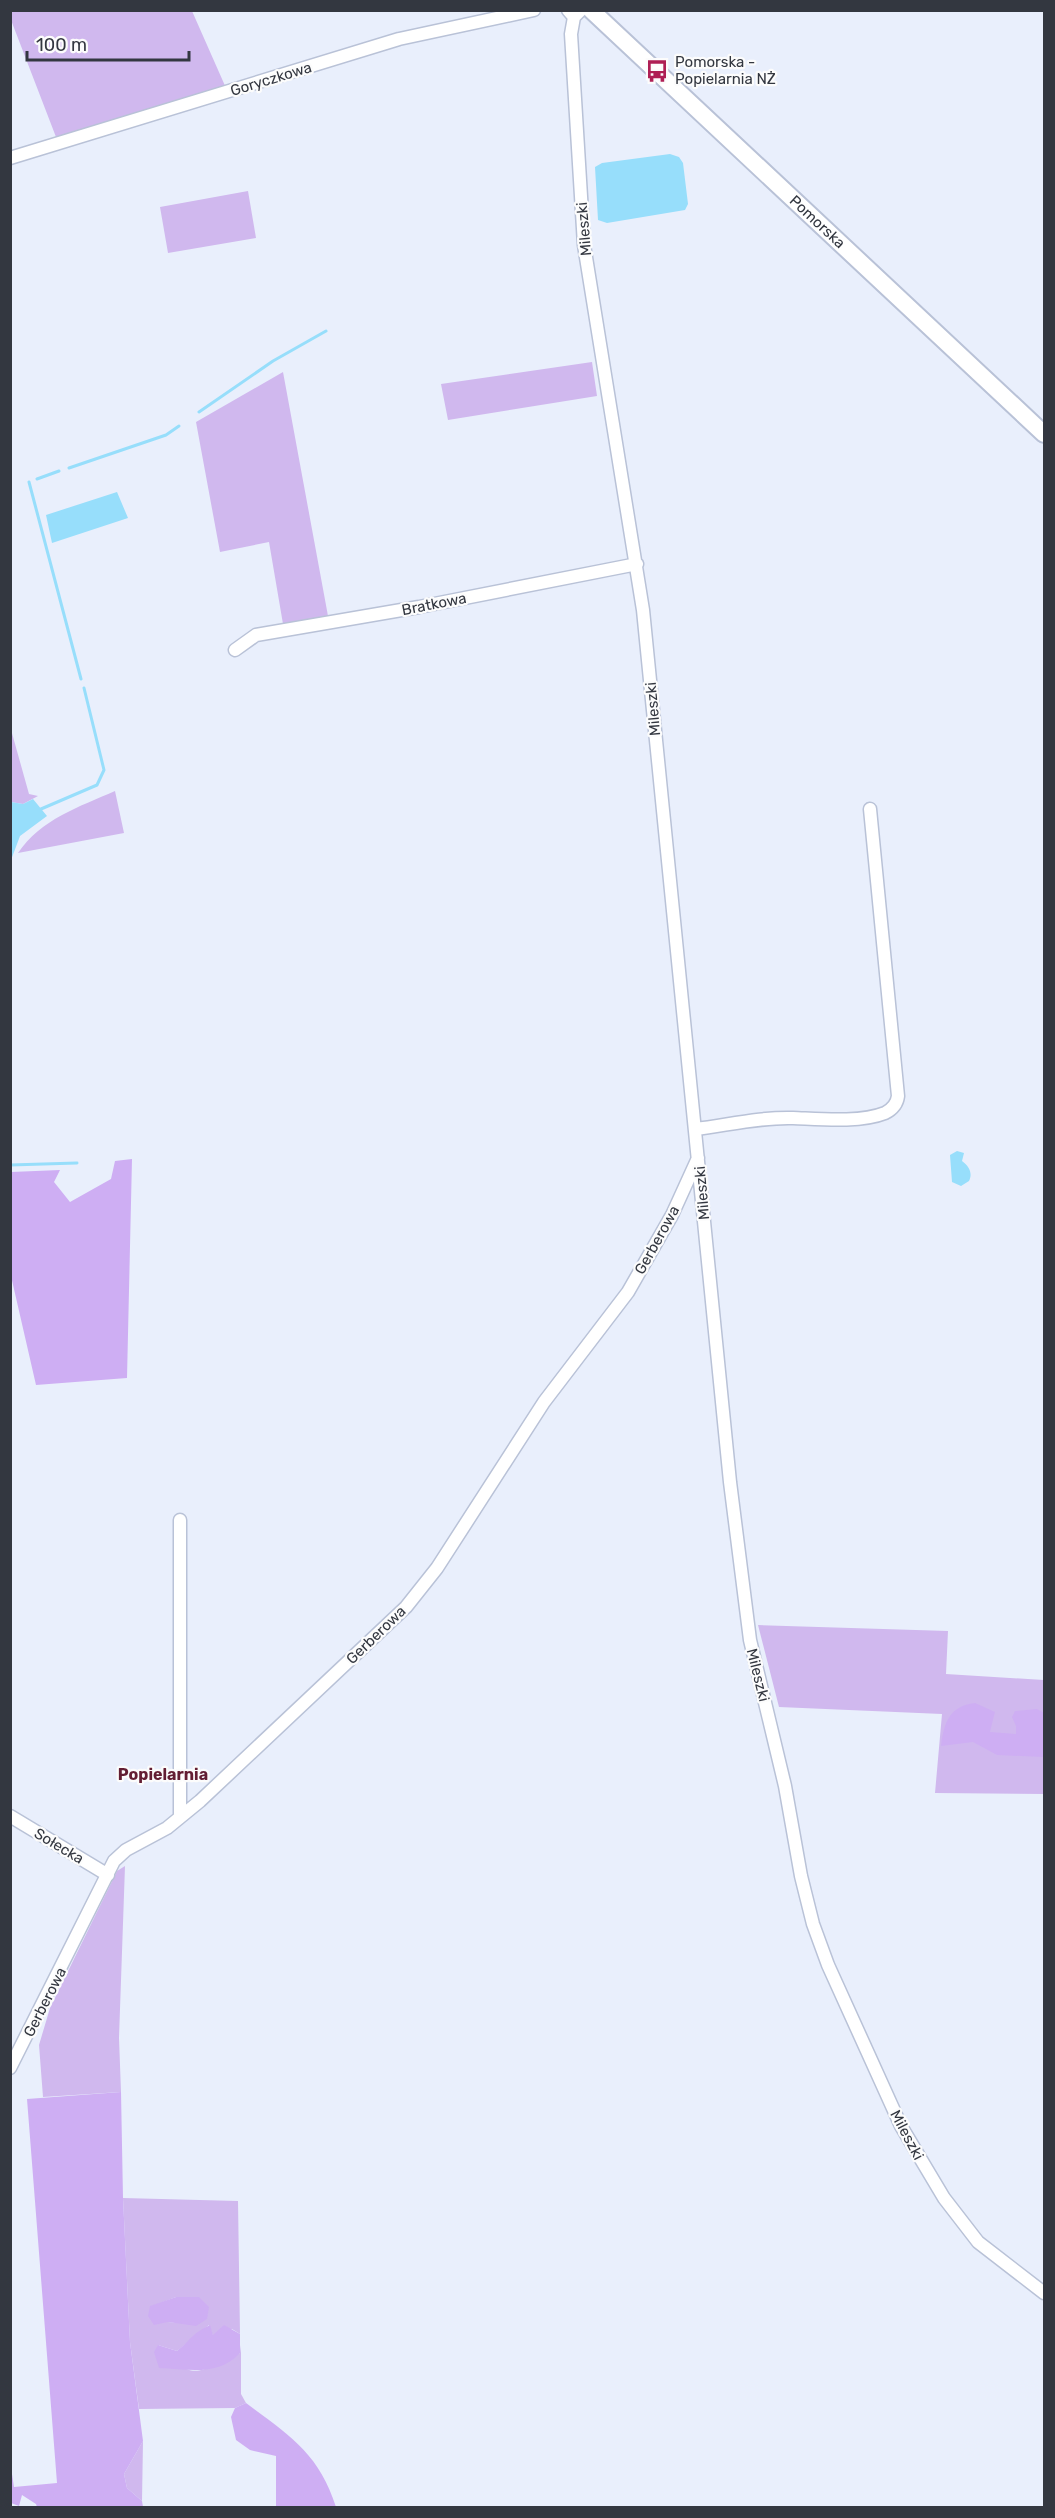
<svg xmlns="http://www.w3.org/2000/svg" width="1055" height="2518" viewBox="0 0 1055 2518" font-family="Rubik,sans-serif">
<rect width="100%" height="100%" fill="#e9effc"/>
<path fill="#d0b8ee" fill-rule="evenodd" d="M11 11H192L226 88 56 137 11 20Z
M248 191 256 238 168 253 160 207Z
M592 362 597 396 448 420 441 384Z
M283 372 328 616 283 624 269 542 220 552 196 422Z
M10 726 29 794 38 796 23 804 11 802Z
M115 791 124 833 18 853C41 819 79 807 115 791Z
M758 1625 948 1631 946 1674 1044 1680V1794L935 1793 942 1714 779 1707Z
M125 1866 119 2038 121 2092 43 2097 39 2045 50 2008 117 1871Z
M123 2198 238 2201 240 2334 232 2329 213 2336 209 2325 177 2351 158 2345C193 2383 196 2373 240 2353L241 2345V2394L246 2403 235 2408 139 2409 130 2342ZM176 2297 179 2323 168 2322 150 2307Z
M143 2441 142 2501 127 2488 124 2474Z"/>
<path fill="#ceaef3" d="M132 1159 127 1378 36 1385 11 1276V1172L60 1170 54 1182 70 1202 111 1179 115 1161Z
M975 1703 995 1712 990 1732 1016 1734V1726L1012 1717 1015 1711 1037 1709 1044 1713V1757L997 1755 973 1742 941 1746C944 1723 949 1706 975 1703Z
M121 2092 123 2198 130 2342 143 2441 124 2474 127 2488 142 2501 143 2507H37L36 2504 22 2495 19 2506 11 2503 10 2461 14 2487 57 2483 27 2099Z
M176 2297H199L209 2307 207 2319 196 2326 168 2322 154 2325 148 2316 150 2306Z
M210 2325 213 2335 224 2325 240 2334V2353C218 2377 188 2369 159 2368L154 2352 158 2345 177 2351C192 2339 191 2334 210 2325Z
M246 2403C289 2435 319 2453 336 2507H276V2456L250 2450 236 2440 231 2417 235 2408Z"/>
<path fill="#97defb" d="M670 154 679 157 683 163 688 204 685 210 607 223 598 220 595 167 602 163Z
M117 492 128 518 52 543 46 515Z
M33 799 47 816 20 836 11 860V802L23 804Z
M957 1151 964 1153 962 1161C969 1166 973 1173 969 1181L961 1186 952 1182 950 1155Z"/>
<g fill="none" stroke-linecap="round" stroke-linejoin="round">
<path stroke="#97defb" stroke-width="3" d="M199 412 273 361 326 331
M69 468 166 435 179 426
M37 479 59 471
M29 482 81 679
M41 809 97 785 104 770 84 688
M10 1165 77 1163"/>
<g stroke="#b9c2d7" stroke-width="15">
<path id="street" d="M568 10 574 17 581 10
M574 17 571 34 584 245 643 610 730 1482 750 1640 785 1786 801 1876 813 1924 828 1965 901 2126 944 2198 978 2242 1044 2293
M10 158 399 39 534 10
M235 650 256 635 419 607 637 564
M696 1129C728 1125 761 1117 793 1118 819 1119 860 1123 885 1113 893 1109 897 1104 898 1096L870 809
M180 1520V1817
M10 1816 108 1875
M10 2068 114 1861 126 1850 167 1828 200 1801 406 1607 437 1568 544 1402 628 1292 672 1215 698 1158"/>
</g>
<g stroke="#b9c2d7" stroke-width="20">
<g id="secondary">
<path id="s1" d="M591 10 1044 434"/>
</g>
</g>
<use href="#street" stroke="#fff" stroke-width="12"/>
<use href="#secondary" stroke="#fff" stroke-width="16"/>
</g>
<defs>
<g id="bus-bare" transform="scale(1.8)"><path d="M-5-6H5V4H4V6H2V4H-2V6H-4V4H-5ZM-3.5-4V0h7V-4ZM-3.5 1.2v1.5H-2V1.2ZM2 1.2v1.5H3.5V1.2Z" fill="#af1f55" stroke="#fcfcfc" stroke-width="2.5" paint-order="stroke"/></g>
</defs>
<g fill-rule="evenodd">
<use href="#bus-bare" x="657" y="71"/>
</g>
<g text-anchor="middle" dominant-baseline="central" stroke-width="4.5" stroke-linejoin="round" paint-order="stroke">
<g font-size="15" fill="#333740" stroke="#fcfcfc" text-anchor="start">
<text x="675" y="62">Pomorska -<tspan x="675" dy="17">Popielarnia NŻ</tspan></text>
</g>
<g font-size="15" fill="#333740" stroke="#fcfcfc">
<text transform="translate(271 79) rotate(-17)">Goryczkowa</text>
<text stroke="none"><textPath href="#s1" startOffset="310">Pomorska</textPath></text>
<text transform="translate(584 229) rotate(-95)">Mileszki</text>
<text transform="translate(434 604) rotate(-11)">Bratkowa</text>
<text transform="translate(653 709) rotate(-95)">Mileszki</text>
<text transform="translate(702 1193) rotate(-95)">Mileszki</text>
<text transform="translate(657 1240) rotate(-61)">Gerberowa</text>
<text transform="translate(376 1635) rotate(-44)">Gerberowa</text>
<text transform="translate(758 1675) rotate(76)">Mileszki</text>
<text transform="translate(59 1846) rotate(31)">Sołecka</text>
<text transform="translate(45 2002) rotate(-63)">Gerberowa</text>
<text transform="translate(907 2135) rotate(62)">Mileszki</text>
</g>
<g font-size="16" font-weight="bold" fill="#631e33" stroke="#fcfcfc">
<text x="163" y="1774">Popielarnia</text>
</g>
</g>
<rect width="1055" height="2518" fill="none" stroke="#333740" stroke-width="24"/>
<path d="M27 51v9h162v-9" fill="none" stroke="#333740" stroke-width="3"/>
<text x="36" y="51" font-size="18" fill="#333740" stroke="#fcfcfc" stroke-width="4.5" paint-order="stroke">100 m</text>
</svg>
